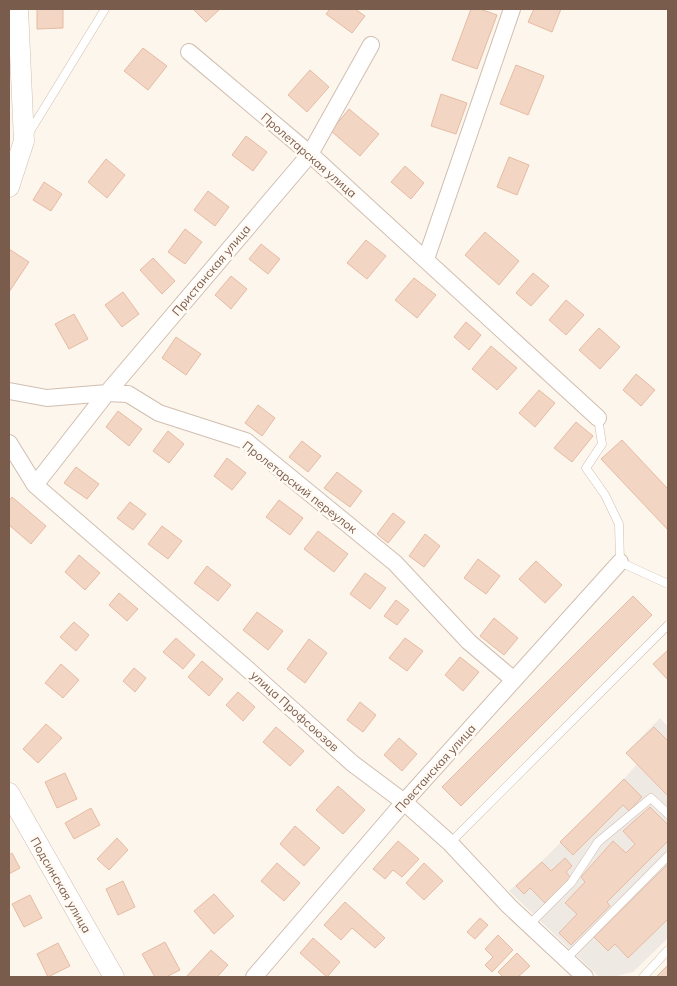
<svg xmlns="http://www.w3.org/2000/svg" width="677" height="986" viewBox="0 0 677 986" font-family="Mulish,sans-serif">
<rect width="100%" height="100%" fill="#fdf6ec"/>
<path fill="#efe9e4" d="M660 718 668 727V938L633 972 613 977H599L509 891 545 858 624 779 637 764 626 753Z"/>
<path fill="#f3d5c3" stroke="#e6bba3" d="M37 9H63V28L37 29Z
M193 9H220L206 22Z
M330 9H355L365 16 352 33 326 14Z
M471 9H480L497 15 477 69 452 60Z
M534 9H561L552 32 528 22Z
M143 48 167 66 148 90 124 71Z
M516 65 544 76 528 115 500 104Z
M310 70 329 87 307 112 288 95Z
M441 94 467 103 456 134 431 126Z
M349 109 379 134 360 156 331 131Z
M246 136 267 152 253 171 232 155Z
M509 157 529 165 517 195 497 187Z
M106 159 125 175 107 198 88 182Z
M405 166 424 183 411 199 391 182Z
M44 182 62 194 51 211 33 200Z
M208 191 229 207 215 226 194 210Z
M185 229 202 242 185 264 168 252Z
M485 232 519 261 499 285 465 255Z
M366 240 386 256 367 279 347 263Z
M261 244 280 259 268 274 249 259Z
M9 249 29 262 9 292Z
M153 258 175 281 162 294 140 270Z
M533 273 549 286 531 306 516 293Z
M231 276 247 289 231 309 215 295Z
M414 278 436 295 417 318 395 300Z
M123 292 139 314 122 327 105 305Z
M566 300 584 315 566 335 549 320Z
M74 314 88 339 69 349 55 324Z
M466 322 481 335 469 350 454 337Z
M599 328 620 347 600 369 579 350Z
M176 337 201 354 186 375 162 358Z
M491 346 517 368 497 390 472 369Z
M636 374 655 390 641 406 623 390Z
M539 390 555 403 535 427 519 413Z
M258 405 275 418 262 436 245 423Z
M118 411 142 429 129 446 106 427Z
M576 422 593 436 572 462 554 448Z
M168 431 184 444 169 463 153 451Z
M622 440 668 489V530L601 459Z
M302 441 321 456 308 472 289 457Z
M227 458 246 473 232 490 214 476Z
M76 467 99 484 87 499 64 483Z
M337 472 362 491 350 507 324 488Z
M12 497 46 526 31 544 9 525V501Z
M279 500 303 518 290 535 266 517Z
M130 502 146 514 133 530 117 518Z
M393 513 405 522 388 543 377 534Z
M162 526 182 541 168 559 148 544Z
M318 531 348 554 334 572 304 549Z
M425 534 440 546 424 567 409 556Z
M79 555 100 573 85 590 65 572Z
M478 559 500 576 486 594 464 578Z
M536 561 562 585 545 603 519 579Z
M207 566 231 585 218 601 194 583Z
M365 573 386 588 370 609 350 594Z
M119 593 138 609 127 621 109 605Z
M633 596 652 615 461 806 442 787Z
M396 600 409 610 397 625 384 616Z
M257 612 283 631 268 650 243 630Z
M494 618 518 638 504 655 480 636Z
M74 622 89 635 76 651 60 637Z
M176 638 195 655 183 669 163 652Z
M405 638 423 651 407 671 389 658Z
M309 639 327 653 305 683 287 669Z
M668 650V680L653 664Z
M460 657 479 672 463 691 445 675Z
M202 661 223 679 209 696 188 677Z
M61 664 79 680 63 698 45 683Z
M134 668 146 678 135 692 123 681Z
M238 692 255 707 243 721 226 705Z
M360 702 376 715 363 732 347 720Z
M46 724 62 738 38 763 23 749Z
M276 727 304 751 290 766 263 742Z
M654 727 668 741V796L626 753Z
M399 738 417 754 402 771 384 755Z
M65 773 77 799 57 808 45 782Z
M624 779 642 797 629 811 623 805 573 855 560 842Z
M338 786 365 810 343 834 316 810Z
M650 807 668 825V841L607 902 610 906 571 945 559 933 577 914 565 903 585 882 581 877 613 841 626 853 635 844 623 831Z
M91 808 100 825 74 839 65 823Z
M295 826 320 848 304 866 280 844Z
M117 838 128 850 109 870 97 859Z
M398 841 419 859 402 877 393 870 385 879 373 869Z
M12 853 20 868 9 874V855Z
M565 858 572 866 566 872 571 878 545 903 530 888 524 894 516 886 542 862 551 871Z
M277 863 300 883 284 901 261 881Z
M424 863 443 881 424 900 406 883Z
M668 864V919L628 958 615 944 608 951 594 937Z
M123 881 135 907 118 915 106 889Z
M214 894 234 916 214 934 194 911Z
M30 895 42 918 24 927 12 904Z
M345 902 385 938 375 948 352 928 341 940 324 925Z
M480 918 488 925 475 939 467 932Z
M498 935 513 950 492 972 485 965 493 957 485 949Z
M313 938 340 962 327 977 300 953Z
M165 942 180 970 166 977H155L142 954Z
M58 943 70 966 48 977 37 954Z
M211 950 228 965 217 977H186Z
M517 953 530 966 518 977H503L498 972Z
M668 965V977H656Z"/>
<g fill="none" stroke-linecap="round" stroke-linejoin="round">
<g stroke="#d1beb0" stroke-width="9">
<path id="service" d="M29 133 105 9
M598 418 602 444 586 468 605 495 619 524 620 562 668 584
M450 843 668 625
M529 925 571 883 598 842 651 798 668 814
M566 959 668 856
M643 977 668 950"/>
</g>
<g stroke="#d1beb0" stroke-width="18">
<path id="minor" d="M189 52 310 154 598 418
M426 259 512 9
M9 391 47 398 107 393 128 394 159 413 246 441 395 563 469 642 514 680
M9 443 35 485 244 666 352 763 404 802 450 843 509 906 585 977
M35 485 107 393 310 154 371 45
M254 977 404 802 620 562"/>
</g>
<g stroke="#d1beb0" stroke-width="21">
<path id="tertiary" d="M9 187 24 141 18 9
M9 793 114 977"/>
</g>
<use href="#service" stroke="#fff" stroke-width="8"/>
<use href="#minor" stroke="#fff" stroke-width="16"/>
<use href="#tertiary" stroke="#fff" stroke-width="20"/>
</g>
<g text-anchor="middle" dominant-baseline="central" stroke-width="5" stroke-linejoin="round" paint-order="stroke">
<g font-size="12" fill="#7a5c4d" stroke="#fffaf3">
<text transform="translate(309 155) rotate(41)">Пролетарская улица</text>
<text transform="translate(211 270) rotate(-50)">Пристанская улица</text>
<text transform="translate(300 487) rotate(38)">Пролетарский переулок</text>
<text transform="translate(295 711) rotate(42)">улица Профсоюзов</text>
<text transform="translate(435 768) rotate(-48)">Повстанская улица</text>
<text transform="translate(61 885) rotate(60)">Подсинская улица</text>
</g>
</g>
<rect width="677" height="986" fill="none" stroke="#7a5c4d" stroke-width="20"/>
</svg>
